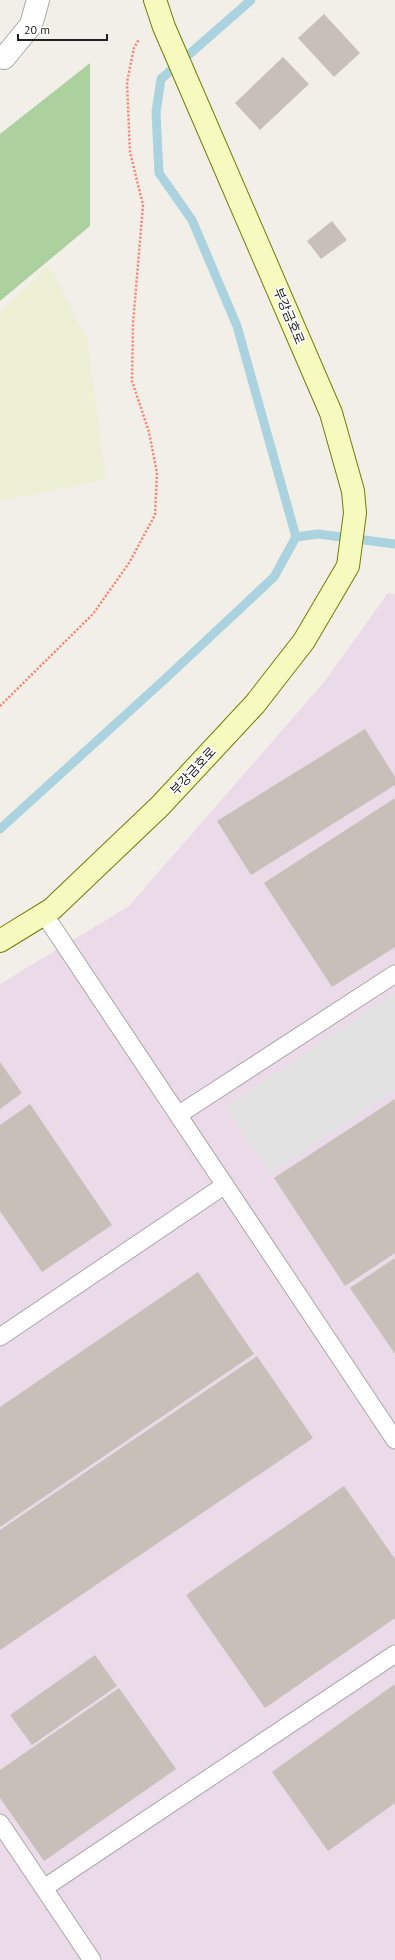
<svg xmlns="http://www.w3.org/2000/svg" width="395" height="1960" viewBox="0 0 395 1960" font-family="'PT Sans','Noto Sans KR',sans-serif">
<rect width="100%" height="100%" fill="#f2efe9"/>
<path fill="#ebdbe8" d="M388 593 395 594V1960H0V984L129 906 325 681Z"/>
<path fill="#eef0d5" d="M48 265 87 339 106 479 0 501V313Z"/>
<path fill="#add19e" d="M90 63V226L0 301V134Z"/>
<path fill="#e2e2e2" d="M395 993V1090L271 1174 225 1107Z"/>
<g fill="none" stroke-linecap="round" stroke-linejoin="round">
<path stroke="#aad3df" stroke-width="9" d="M296 537 318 534 395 544
M0 829 165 679 274 577 296 537 237 326 192 220 159 173 156 112 161 79 251 0"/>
</g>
<path fill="#c7bfb8" d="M324 14 360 53 334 77 298 38Z
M283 57 309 84 260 130 235 103Z
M332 221 347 240 321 259 307 241Z
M365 729 395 777V785L251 875 217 821Z
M395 798V947L332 987 264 883Z
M0 1062 22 1093 0 1109Z
M395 1099V1253L345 1286 274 1178Z
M30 1104 112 1225 42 1272 0 1211V1125Z
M395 1258V1354L350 1288Z
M198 1272 254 1354 0 1527V1407Z
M257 1356 313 1438 0 1650V1530Z
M344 1486 395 1559V1618L265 1708 186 1595Z
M95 1655 117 1686 32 1745 10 1715Z
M395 1684V1803L328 1851 272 1772Z
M119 1688 176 1769 44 1861 0 1798V1770Z"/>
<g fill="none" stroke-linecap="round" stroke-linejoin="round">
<g stroke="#a9a9a9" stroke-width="19">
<path id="lane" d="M44 914 395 1440
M178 1115 395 974
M0 1337 225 1185
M0 1823 92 1960
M44 1888 395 1654"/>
</g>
<g stroke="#a9a9a9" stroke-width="24">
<path id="street" d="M4 58 31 25 38 0"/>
</g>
<g stroke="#707d05" stroke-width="24">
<path id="secondary" d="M0 941 52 909 160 806 255 704 304 641 348 566 355 513 353 491 331 413 164 27 155 0"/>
</g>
<path stroke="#fa8072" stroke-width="2.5" stroke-dasharray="2 2" stroke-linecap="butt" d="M0 706 93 614 129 563 155 515 157 473 149 432 132 381 133 324 143 205 130 152 127 82 134 48 139 39"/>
<use href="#lane" stroke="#fff" stroke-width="17"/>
<use href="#street" stroke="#fff" stroke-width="22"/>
<use href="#secondary" stroke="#f7fabf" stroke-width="22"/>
</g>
<g text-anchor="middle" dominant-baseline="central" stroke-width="3.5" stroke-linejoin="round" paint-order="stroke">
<g font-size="13" fill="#222" stroke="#fff">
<text transform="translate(289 316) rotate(67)">부강금호로</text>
<text transform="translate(193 771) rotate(-47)">부강금호로</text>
</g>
</g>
<path d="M18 34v6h89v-6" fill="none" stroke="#222222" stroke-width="2"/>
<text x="24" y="34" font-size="12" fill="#222222" stroke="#ffffff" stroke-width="3" paint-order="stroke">20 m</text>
</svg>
